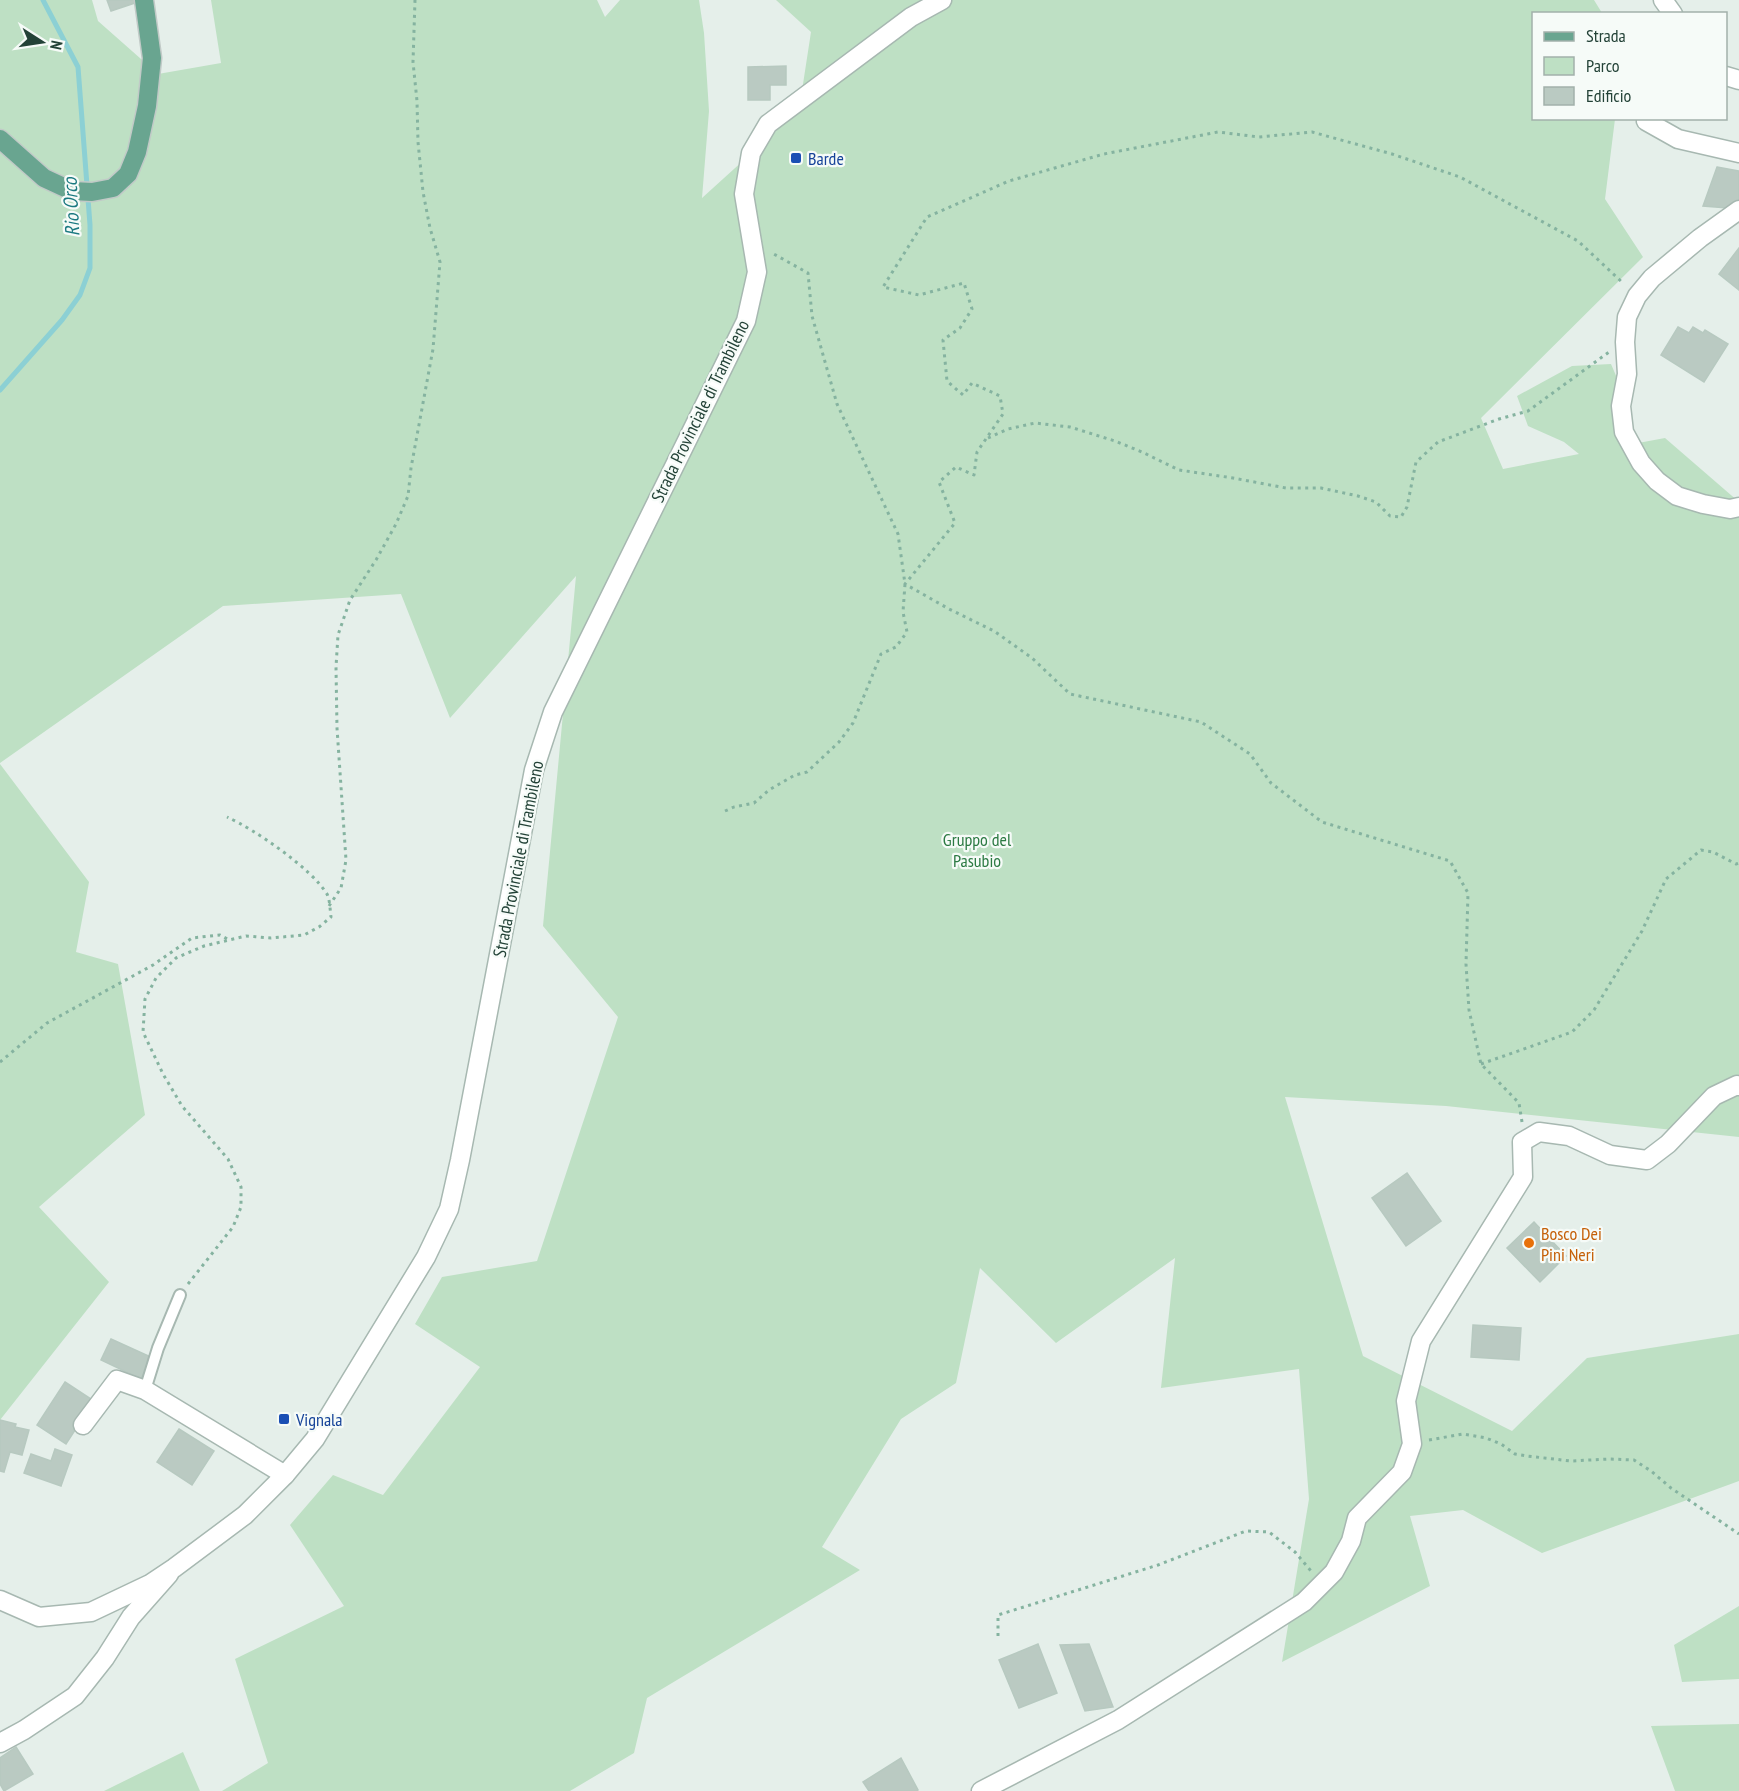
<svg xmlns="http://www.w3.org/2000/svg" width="1739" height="1791" viewBox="0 0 1739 1791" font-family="'PT Sans Narrow',sans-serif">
<rect width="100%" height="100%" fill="#e5efea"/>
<path fill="#bee0c4" d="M0 0H92L98 21 158 74 221 63 211 0H597L605 17 620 0H699L704 33 709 111 702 198 799 110 811 32 776 0H1594L1602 13 1534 14V118L1615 119 1605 199 1643 257 1481 418 1503 469 1579 454 1564 442 1528 426 1517 396 1572 366 1611 364 1617 378 1614 427 1622 446 1665 438 1739 502V1137L1446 1106 1285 1097 1363 1356 1512 1431 1587 1358 1739 1334V1481L1542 1553 1463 1510 1410 1516 1430 1586 1282 1662 1309 1499 1299 1369 1161 1388 1175 1258 1056 1343 980 1268 956 1383 901 1419 822 1547 860 1570 647 1698 634 1753 570 1791H222L268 1763 235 1659 344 1606 290 1525 333 1475 383 1495 480 1367 415 1324 442 1277 537 1261 618 1017 543 926 576 576 450 718 401 594 223 606 0 763Z
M0 764 89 882 76 952 118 964 145 1115 39 1207 109 1282 0 1420Z
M1739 1606V1679L1682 1682 1674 1645Z
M1739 1724V1791H1675L1651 1726Z
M183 1752 200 1791H104Z"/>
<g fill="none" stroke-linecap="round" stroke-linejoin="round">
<path stroke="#8cd0d4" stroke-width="5" d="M0 390 62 320 80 295 90 268V225L78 67 43 0"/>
</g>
<path fill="#bacac2" stroke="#b7c9c0" stroke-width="1.5" d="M107 0H134L135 3 111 11Z
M786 66V85H770V100H748V67Z
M1717 167 1739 171V201L1728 208 1703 206Z
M1739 248V290L1719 274Z
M1678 327 1689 333 1693 327 1703 333 1705 330 1728 344 1704 382 1661 355Z
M1407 1173 1441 1221 1406 1246 1372 1198Z
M1534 1222 1566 1256 1540 1282 1507 1248Z
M1473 1325 1521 1328 1519 1360 1471 1357Z
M111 1339 151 1357 141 1379 101 1360Z
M65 1382 94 1401 66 1444 37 1425Z
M0 1420 16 1424 15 1427 29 1430 22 1455 10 1452 4 1472 0 1471Z
M179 1429 214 1451 192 1485 157 1462Z
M55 1449 72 1455 61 1486 24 1473 31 1454 51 1461Z
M1038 1644 1057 1693 1019 1708 999 1660Z
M1089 1644 1113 1707 1085 1711 1060 1645Z
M16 1747 33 1774 4 1791 0 1784V1758Z
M901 1758 918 1790 916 1791H869L863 1782Z"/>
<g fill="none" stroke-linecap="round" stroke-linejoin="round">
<g stroke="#a7b8b1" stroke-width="14">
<path id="service" d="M145 1390 158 1348 180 1295"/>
</g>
<g stroke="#a7b8b1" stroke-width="21">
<path id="minor" d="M1663 0 1673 14
M1726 76 1739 80
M1646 121 1678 139 1739 153
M1739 210 1700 238 1652 278 1637 296 1627 317 1625 342 1627 374 1621 406 1624 432 1641 463 1657 481 1677 496 1703 504 1730 509 1739 507
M83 1425 117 1380 145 1390 285 1475
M0 1743 24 1730 75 1696 105 1658 131 1617 169 1574
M981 1791 1118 1720 1304 1602 1334 1572 1351 1541 1357 1518 1402 1472 1412 1444 1406 1401 1421 1341 1523 1177 1522 1142 1539 1132 1569 1136 1610 1155 1647 1160 1668 1144 1714 1096 1737 1085 1739 1086"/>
</g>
<g stroke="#a7b8b1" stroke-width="21">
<path id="tertiary" d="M0 1600 39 1617 91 1612 150 1584 174 1568 245 1515 285 1475 315 1439 426 1257 449 1209 460 1160 534 770 553 712 746 321 757 272 744 194 751 153 768 124 911 17 942 0"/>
</g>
<g stroke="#c1cac7" stroke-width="21">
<path id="primary" d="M0 139 44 178 72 191 92 192 113 188 128 174 137 152 147 106 152 58 144 0"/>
</g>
<path stroke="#85b3a0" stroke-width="3" stroke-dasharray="3 4.5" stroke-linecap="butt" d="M988 438 1008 429 1035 423 1070 427 1115 441 1142 452 1179 470 1233 478 1286 488H1321L1358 496 1376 502 1390 516 1401 517 1407 507 1416 462 1438 442 1499 419 1528 411 1609 352
M725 811 734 807 754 803 769 790 795 775 807 772 839 742 853 723 881 654 896 647 907 632 903 612 905 584 898 534 837 404 812 316 808 273 772 253
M329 906 341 888 346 860 337 728 336 667 338 635 350 600 376 560 396 524 408 496 411 468 433 349 440 262 430 228 423 192 418 142 417 101 413 62 415 0
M0 1062 47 1023 153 965 192 938 220 935 229 940
M1481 1064 1572 1032 1594 1010 1642 931 1666 879 1701 850 1713 852 1736 864 1739 863
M1522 1122 1519 1103 1481 1064 1469 1010 1466 964 1468 893 1450 861 1322 822 1271 783 1250 754 1201 722 1070 694 1032 658 994 631 949 609 905 584 955 523 939 482 956 467 974 475 977 452 1003 414 1000 396 972 383 963 395 947 381 943 340 960 328 972 309 964 283 919 295 883 287 927 217 1009 181 1104 154 1218 132 1259 137 1312 132 1392 154 1460 177 1578 241 1624 284
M188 1284 233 1227 241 1207V1187L228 1159 182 1106 163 1074 143 1032 145 999 156 978 176 958 204 946 246 936 271 938 304 935 319 927 331 917C330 910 330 900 327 894 311 868 254 829 227 817
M1429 1440 1463 1434 1486 1438 1501 1444 1515 1454 1527 1456 1571 1461 1609 1459 1634 1460 1651 1471 1671 1488 1739 1534
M998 1636V1615L1158 1565 1246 1531 1269 1532 1295 1552 1311 1571"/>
<use href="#service" stroke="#fff" stroke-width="10"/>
<use href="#minor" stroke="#fff" stroke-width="18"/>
<use href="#tertiary" stroke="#fff" stroke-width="18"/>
<use href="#primary" stroke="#69a590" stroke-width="18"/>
</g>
<g fill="#1a4fb4" stroke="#f6fbf8" stroke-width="2">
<rect x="790" y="152" width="12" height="12" rx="3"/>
<rect x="278" y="1413" width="12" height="12" rx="3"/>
</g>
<circle fill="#e8710a" stroke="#f6fbf8" stroke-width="2" cx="1529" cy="1243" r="6"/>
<g text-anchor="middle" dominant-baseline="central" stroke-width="4.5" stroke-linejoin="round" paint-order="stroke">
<g font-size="18" fill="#164399" stroke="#f6fbf8" text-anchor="start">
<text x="808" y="158">Barde</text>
<text x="296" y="1419">Vignala</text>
</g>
<g font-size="18" fill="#234237" stroke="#f6fbf8">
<text transform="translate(700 411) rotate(-64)">Strada Provinciale di Trambileno</text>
<text transform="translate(518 859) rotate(-79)">Strada Provinciale di Trambileno</text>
</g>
<g font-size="18" fill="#2c7a43" stroke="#f6fbf8">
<text x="977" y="839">Gruppo del<tspan x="977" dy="21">Pasubio</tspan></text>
</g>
<g font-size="18" fill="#c56008" stroke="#f6fbf8" text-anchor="start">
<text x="1541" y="1233">Bosco Dei<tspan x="1541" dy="21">Pini Neri</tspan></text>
</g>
<g font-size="20" font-style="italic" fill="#1b7980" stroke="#f6fbf8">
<text transform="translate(71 207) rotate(-93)">Rio Orco</text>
</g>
</g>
<rect x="1532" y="12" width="195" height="108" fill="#f6fbf8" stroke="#a2b1ab" stroke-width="1.5"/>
<rect x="1544" y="32" width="30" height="9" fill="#69a590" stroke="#a2b1ab" stroke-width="1.5"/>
<text x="1586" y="42" font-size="18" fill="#234237">Strada</text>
<rect x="1544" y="57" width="30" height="18" fill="#bee0c4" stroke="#a2b1ab" stroke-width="1.5"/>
<text x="1586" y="72" font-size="18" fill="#234237">Parco</text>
<rect x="1544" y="87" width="30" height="18" fill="#bacac2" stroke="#a2b1ab" stroke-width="1.5"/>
<text x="1586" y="102" font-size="18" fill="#234237">Edificio</text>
<g transform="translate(42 42) rotate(102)" stroke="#f6fbf8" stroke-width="4.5" paint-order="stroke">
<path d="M0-4.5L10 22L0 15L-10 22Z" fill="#234237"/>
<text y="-9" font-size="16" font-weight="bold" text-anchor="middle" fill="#234237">N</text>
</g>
</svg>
